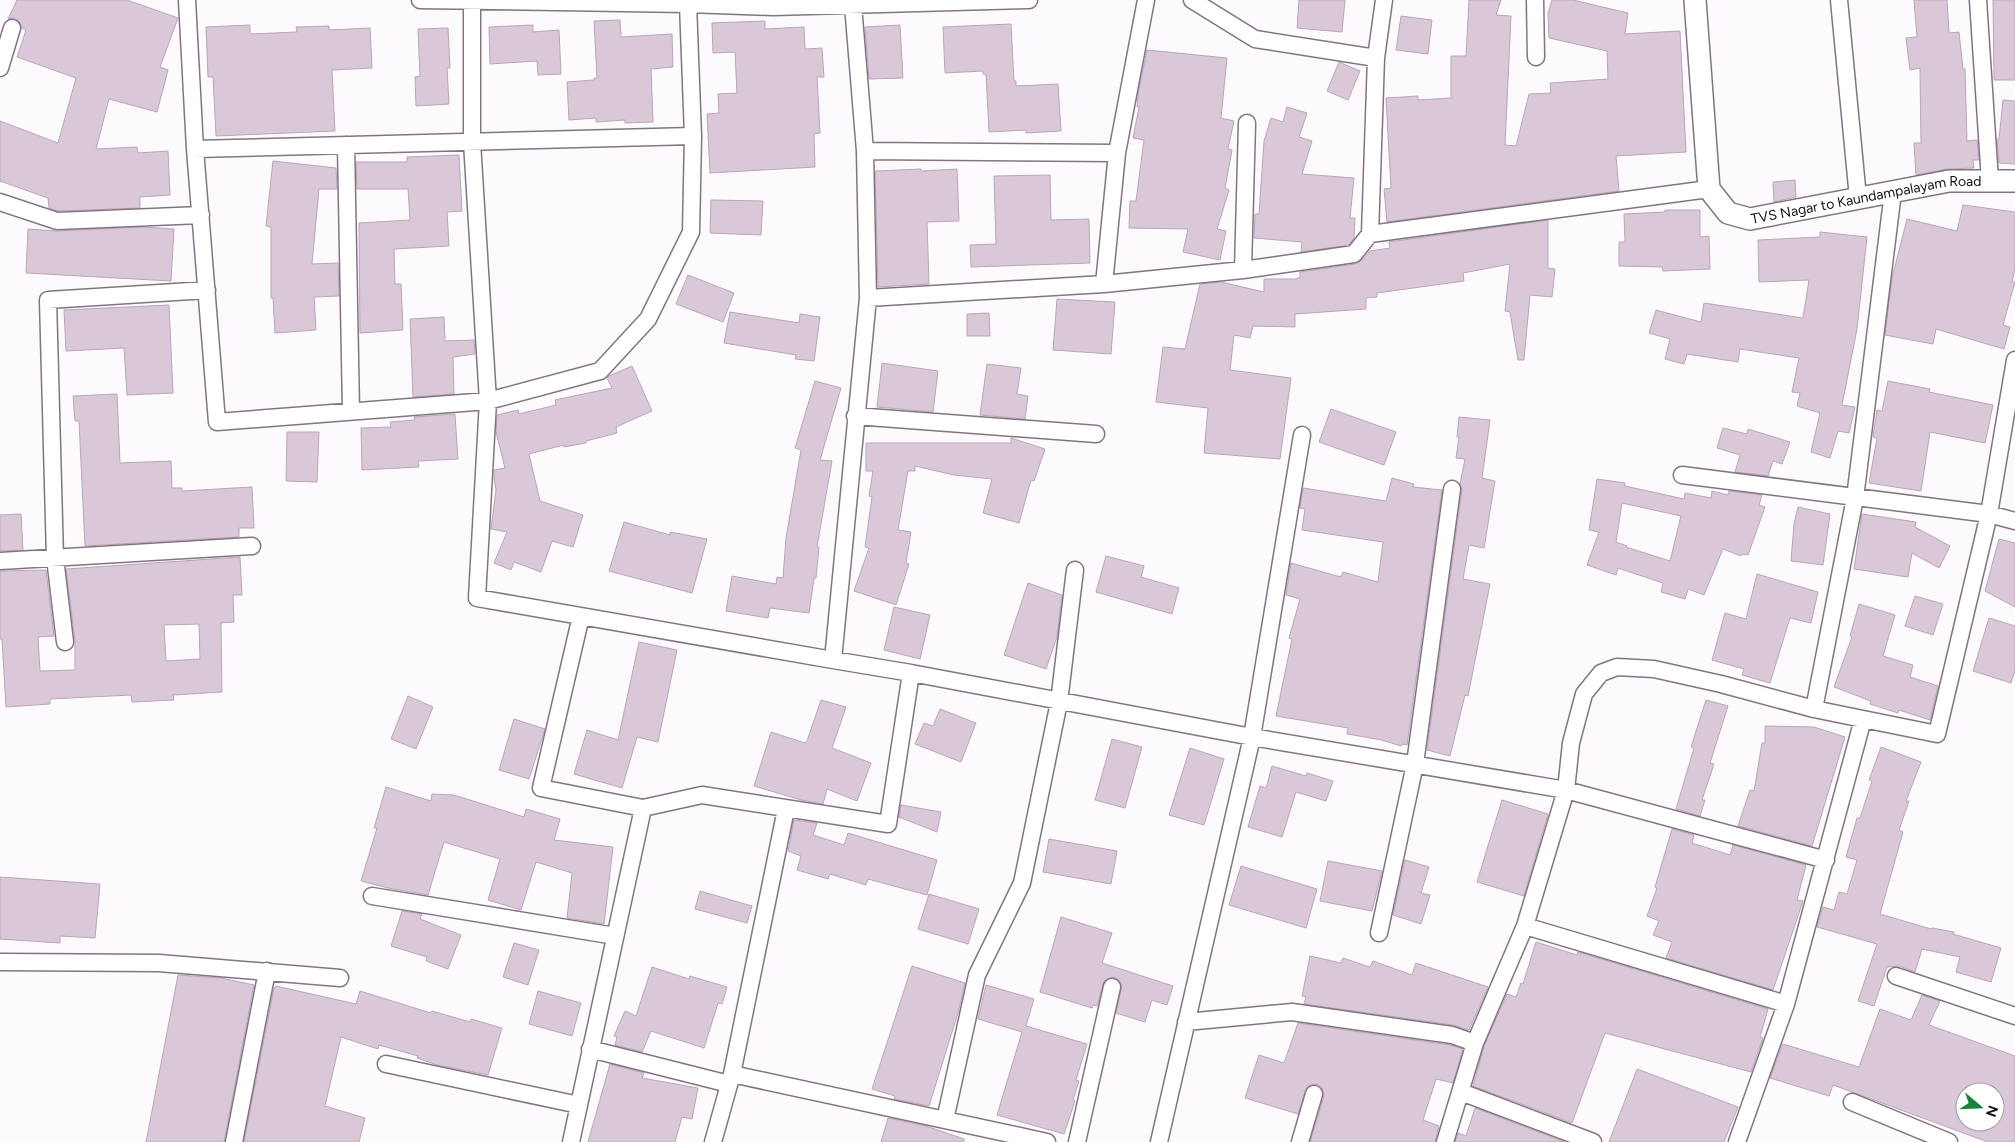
<svg xmlns="http://www.w3.org/2000/svg" width="2015" height="1142" viewBox="0 0 2015 1142" font-family="Figtree,sans-serif">
<rect width="100%" height="100%" fill="#fdfafd"/>
<path fill="#dac8d9" stroke="#b8a7b7" fill-rule="evenodd" d="M17 0H127L178 18 160 67 168 70 157 112 109 99 96 149 137 147 138 153 168 151 170 195 140 197V208L58 211 49 208 48 198 0 181V121L58 143 76 78 17 57 26 30 22 28 19 21 14 18 8 19Z
M1299 0H1345L1342 32 1297 28Z
M1469 0H1501L1496 15 1511 16 1505 145 1516 146 1529 94 1551 93 1550 83 1608 79 1607 51 1549 38 1548 13 1552 0H1573L1628 13 1625 34 1680 31 1686 152 1616 156 1619 191 1387 222 1384 189 1391 188 1386 98 1418 96V100L1451 98V56H1466Z
M1914 0H1947L1949 33 1959 32 1963 69H1965L1967 141 1977 140 1979 160H1973L1974 168 1947 169 1916 175 1914 143H1921L1920 68 1910 70 1906 38 1917 37Z
M1993 0H2015V80H1994Z
M1401 16 1432 20 1428 54 1396 50Z
M620 20 621 37 672 34 673 67 651 69 653 122 625 123V120L596 122V118L569 120 567 82 594 80V78H597L594 21Z
M765 21V29L804 27 805 49 822 48 824 77H817L820 133 814 134 815 167 710 173 707 114 719 113 718 94 737 93 735 52 713 53 712 23Z
M1011 24 1014 81H1016V86L1058 84 1061 131 1026 133V130L989 132 986 74H983V71L945 73 943 27Z
M250 25V34L297 32 296 27 329 26V30L370 28 372 68 332 70 335 131 216 136 213 77H208L206 27Z
M533 25V32L559 30 561 74 538 75 537 61 490 64 489 27Z
M900 25 903 78 869 79 865 27Z
M448 28 450 68H447L449 104 416 106 415 77 420 76 418 29Z
M1147 50 1227 58 1221 118 1234 121 1228 149 1232 150 1225 188 1229 190 1217 229 1226 231 1220 260 1183 252 1188 229 1129 228 1130 201H1136L1144 140 1133 138 1139 107H1137L1138 94Z
M1339 62 1360 71 1348 100 1327 91Z
M2003 100 2015 101V164L1999 163 1997 139H1999Z
M1287 107 1307 113 1299 137 1312 141 1302 174 1354 178 1350 218H1355L1354 238 1349 245 1301 252 1302 242 1254 238 1255 214H1259L1264 141 1271 118 1283 122Z
M459 155 462 211 447 212 449 246 394 249 395 284H401L403 330 360 333 359 223 410 220 408 189H357L356 162H407V157Z
M273 161 336 168 337 189H319L312 264 338 263 339 296 314 297 316 330 275 333 273 298H271V227L266 226Z
M921 169V171L957 169 959 221 927 222 929 284 878 287 875 171Z
M1050 175 1051 220 1089 219 1090 263 971 267 970 245 996 244 994 176Z
M1795 180 1796 197 1774 202 1773 182Z
M711 200 763 201 761 235 710 233Z
M1963 205 2015 212V268L2012 282H2015L2003 325 2010 327 2004 349 1936 329 1933 344 1885 335 1892 278 1907 219 1957 231Z
M1665 210H1700V237L1709 236 1710 269 1663 271 1662 267 1619 266V242H1625L1624 214 1665 212Z
M1548 220V268L1555 269 1552 297 1530 295 1524 360H1518L1510 312 1505 311 1510 264 1463 273 1464 281 1377 293V297L1366 298V309L1295 314V327L1253 326 1250 338 1234 335 1230 370 1291 378 1280 459 1204 453 1208 408 1156 402 1163 347 1185 349 1200 284 1221 282 1264 292V279H1297V278H1300V272L1355 264 1362 260 1370 251 1390 248 1389 242Z
M142 227 174 229 171 281 26 273 28 229 57 231Z
M1820 232 1867 237 1857 329 1842 405 1855 407 1849 433 1838 431 1830 458 1811 452 1820 413 1797 406 1800 393 1792 392 1799 358 1740 349 1738 362 1687 354 1684 364 1665 359 1670 339 1649 333 1656 310 1701 322 1704 303 1803 318 1809 280 1759 282 1758 240 1820 237Z
M688 275 734 293 723 322 676 304Z
M1057 299 1115 302 1111 354 1053 350Z
M169 305 173 393 127 395 124 348 66 351 64 310Z
M730 312 799 323 800 314 820 317 814 361 795 359 796 355 724 343Z
M989 313 990 336H967V314Z
M444 317 445 341 474 340 475 354 453 357 454 394 413 397 410 319Z
M882 363 938 371 933 412 877 407Z
M987 364 1021 368 1017 394 1028 396 1025 419 980 415Z
M632 366 652 411 616 427 617 433 586 441V443L564 447V445L529 454 540 501 583 515 573 547 552 541 541 572 514 562 511 570 494 563 507 532 491 529 496 490 494 479V470L505 468 496 432 497 415 518 410 519 414 556 405 555 400 612 388 607 378 609 376Z
M815 381 841 388 820 460 832 461 817 547H819L816 578H814L809 613 770 608 768 618 726 611 732 576 776 584 777 577 783 578 786 538 801 450 795 448Z
M1888 381 1930 389 1929 392 1993 405 1985 443 1930 432 1921 491 1869 483 1877 438 1873 437 1877 410 1882 411Z
M117 394 120 463 171 461 172 488H182V491L252 487 254 528H239V537L85 546 79 421H75L73 396Z
M1331 409 1396 432 1384 465 1319 442Z
M455 414 458 459 418 461 419 467 362 470 361 428 391 427 390 422 415 420 414 417Z
M1459 417 1490 420 1482 478 1495 481 1484 548 1469 545 1463 579 1490 584 1468 696 1465 695 1450 756 1427 750 1462 490 1460 484 1465 459 1456 458 1459 437H1457Z
M1723 428 1747 434 1748 429 1790 442 1782 464 1773 461 1768 476 1735 472 1740 455 1717 448Z
M287 432H319L317 482 286 481Z
M1011 438 1045 449 1034 481 1031 480 1019 523 983 513 992 479 954 475 915 466V471H908L898 530 911 532 906 563 909 564 896 605 854 591 869 548 865 547 872 497 869 496 873 471H866V443H1011Z
M1392 478 1414 484 1413 487 1442 490 1407 745 1402 744 1401 746 1382 740 1347 734 1348 728 1276 716 1292 639 1289 638 1300 599 1286 595 1291 563 1341 577 1343 572 1378 582 1383 542 1302 530 1305 509 1300 508 1303 488 1386 501Z
M1597 479 1625 483V486L1684 499 1685 493 1711 498 1712 491 1728 495 1729 491 1762 495 1759 505 1765 507 1748 555 1742 554 1741 556 1723 549 1704 595 1688 589 1685 599 1661 592 1663 583 1618 568 1616 575 1587 565 1599 532 1589 530ZM1622 503 1681 516 1670 561 1626 547 1627 546 1616 542Z
M1798 507 1830 514 1823 565 1791 561 1794 524Z
M21 514 23 550 0 551V515Z
M1862 514 1916 522 1915 527 1950 546 1939 568 1912 553 1908 577 1854 569Z
M624 522 670 535V532L707 539 692 593 609 571Z
M1999 539 2015 543V607L1985 591Z
M1106 556 1144 566 1141 577 1179 588 1172 614 1096 592Z
M240 557 242 595H233L234 622 221 623 222 692 173 695 174 700 132 702 131 695 50 699V704L6 707 2 639H0V571L46 570 54 636 38 637 40 671 75 670V641L66 569ZM199 624 200 659 166 661 164 625Z
M1757 574 1818 592 1811 623 1790 618 1770 683 1742 675 1744 669 1712 660 1725 613 1746 619Z
M1028 583 1062 595 1057 637 1046 669 1004 655Z
M1915 596 1943 604 1933 635 1905 626Z
M1859 604 1895 615 1883 656 1913 665 1910 677 1938 686 1930 720 1899 710 1898 713 1870 704 1871 701 1834 687 1852 637 1850 636Z
M894 607 930 615 920 659 884 650Z
M1989 618 2015 626V670L2011 683 1973 671Z
M639 642 677 650 658 742 637 737 622 788 574 774 587 730 618 740Z
M408 696 433 707 416 749 391 739Z
M821 700 846 707 832 748 871 763 857 801 827 789 823 804 801 800 754 786 771 732 805 743 807 741Z
M1706 700 1728 706 1710 763 1714 764 1702 800H1705L1700 816 1676 809 1694 748 1691 747Z
M940 709 976 723 961 762 915 744 924 723 933 726Z
M514 719 545 729 529 779 499 770Z
M1765 726 1814 727 1845 737 1812 846 1738 826 1750 790 1754 791 1762 743H1765Z
M1112 739 1142 747 1125 808 1095 800Z
M1881 747 1921 762 1906 801H1909L1899 830 1903 832 1880 914 1931 929 1932 928 1954 932 1953 934 2001 948 1991 982 1956 972 1960 957 1922 949 1915 972 1899 966 1887 967 1874 1006 1858 1001 1877 944 1817 927 1823 907 1834 910 1839 892 1847 894 1857 860 1846 857 1857 818H1860L1872 781 1869 780Z
M1190 748 1224 759 1204 825 1169 815Z
M1272 766 1306 776 1307 773 1333 781 1326 801 1296 792 1282 837 1248 827 1260 786 1266 788Z
M386 787 431 801 432 794 454 795 524 817 526 809 560 819 554 840 613 847 604 924 567 918 572 873 536 862 521 910 488 900 500 859 444 842 428 895 388 888 361 881 377 828H374Z
M1502 800 1548 814 1524 896 1477 882Z
M901 805 941 812 937 832 899 817Z
M794 820 817 823 813 835 844 845 848 833 937 860 927 895 868 879 866 885 830 874 828 879 797 870 801 856 788 851Z
M1672 829 1694 835 1692 843 1730 855 1733 845 1806 865 1797 900 1803 901 1773 990 1666 958 1672 942 1653 935 1659 921 1647 916 1657 888 1655 887Z
M1049 839 1117 851 1111 884 1043 872Z
M1405 860 1429 867 1421 893 1430 895 1421 924 1393 915Z
M1328 861 1382 871 1372 911 1320 901Z
M1241 866 1317 889 1306 928 1229 905Z
M0 877 100 884 95 938 60 936V943L0 939Z
M700 891 752 906 747 923 695 909Z
M929 894 979 909 968 944 918 929Z
M402 911 422 914 420 919 461 935 448 969 426 961 427 957 391 946Z
M1061 917 1112 933 1102 963 1173 986 1167 1005 1152 1000 1145 1022 1116 1013 1122 985 1119 980 1114 977 1104 981 1097 1006 1093 1005 1092 1008 1040 992Z
M1536 942 1577 955 1578 952 1768 1009 1760 1037 1763 1038 1751 1072 1605 1033 1572 1123 1473 1086 1484 1046 1507 994 1516 997 1521 983 1523 984Z
M514 943 539 950 528 985 503 977Z
M1310 956 1341 963 1343 958 1370 967 1373 961 1412 975 1416 963 1488 987 1469 1030 1453 1025 1304 1004 1306 997 1302 996Z
M912 966 965 983 958 1013 929 1106 894 1099 895 1096 872 1089Z
M652 967 689 979 690 976 727 987 722 1004 718 1003 704 1048 651 1031 642 1052 615 1045 617 1037 614 1036 625 1011 636 1016Z
M178 975 221 978 254 985 224 1142H146Z
M986 985 1034 999 1026 1026 1087 1044 1076 1080 1079 1081 1073 1100 1075 1101 1064 1134 997 1115 1022 1032 978 1019Z
M276 986 356 1004 360 991 431 1013 432 1011 470 1022 471 1019 502 1028 488 1075 437 1065 417 1058 418 1056 379 1045 378 1049 341 1037 325 1106 365 1118 359 1142H244L274 988Z
M538 991 581 1003 572 1036 529 1024Z
M1922 995 1940 1001 1929 1025 2015 1056V1142H1988L1833 1085 1829 1096 1770 1078 1783 1044 1859 1067 1880 1009 1911 1020ZM1965 1092H1995V1122H1965Z
M1298 1023 1450 1045 1463 1049 1453 1083 1436 1079 1423 1120 1439 1126 1435 1142H1310L1324 1096 1322 1087 1316 1084 1307 1087 1298 1114 1245 1098 1259 1055 1284 1063Z
M610 1064 644 1073 642 1078 698 1088 692 1119 682 1117 675 1142H588Z
M1637 1069 1738 1107 1724 1142H1609Z
M1475 1108 1565 1142H1455L1458 1133 1466 1136Z
M888 1118 926 1126 964 1139V1142H881Z"/>
<g fill="none" stroke-linecap="round" stroke-linejoin="round">
<g stroke="#847483" stroke-width="19">
<path id="minor" d="M187 0 195 149 217 422 488 401 472 142V0
M420 0 688 4 773 7 1029 0
M1192 0 1255 39 1376 58 1370 234
M1535 0 1536 57
M1839 0 1858 198
M1978 0 1990 181
M688 4 693 136 691 232 648 319 600 371 488 401 477 598 833 660
M853 5 865 151 868 298 1104 284 1243 270 1354 254 1370 234 1709 189
M1376 58 1384 0
M0 68 12 28
M346 145 351 411
M195 149 693 136
M865 151 1117 153
M0 202 57 221 201 215
M1243 270 1247 123
M1104 284 1117 153 1146 0
M855 416 1096 434
M1302 435 1252 737 1566 790 1525 926 1786 1004
M1682 475 1989 514 2015 521
M0 561 252 546
M581 616 541 788 643 808
M65 642 55 558 48 300 207 290
M911 673 1252 737 1159 1142
M1814 709 1721 684 1654 669 1617 667 1601 673 1584 694 1571 743 1566 790 1826 860
M1863 719 1937 734 1989 514 2015 360
M372 896 615 936
M1379 933 1415 764 1452 489
M0 962 159 963 340 978
M1896 976 2015 1016
M1186 1022 1292 1012 1452 1035 1475 1043
M590 1049 729 1084
M386 1064 579 1105
M732 1074 1047 1142
M1461 1092 1593 1142
M1852 1102 1949 1142
M945 1120 977 975 1022 883 1059 702 1075 570
M234 1142 267 971
M571 1142 643 808 702 795 888 824 911 673 833 660 868 298
M713 1142 732 1074 786 809
M1077 1142 1112 987
M1300 1142 1314 1094
M1445 1142 1475 1043 1525 926
M1737 1142 1786 1004 1863 719 1814 709 1855 498 1893 192"/>
</g>
<g stroke="#847483" stroke-width="24">
<g id="tertiary">
<path id="s1" d="M1695 0 1709 189 1728 213 1750 219 1949 181H2015"/>
</g>
</g>
<use href="#minor" stroke="#fff" stroke-width="16"/>
<use href="#tertiary" stroke="#fff" stroke-width="21"/>
</g>
<g text-anchor="middle" dominant-baseline="central" stroke-width="4" stroke-linejoin="round" paint-order="stroke">
<g font-size="14" fill="#130d13" stroke="#fff">
<text stroke="none"><textPath href="#s1" startOffset="361">TVS Nagar to Kaundampalayam Road</textPath></text>
</g>
</g>
<g transform="translate(1980 1107) rotate(109)"><circle r="24" fill="#ffffff" stroke="#a19ea1"/>
<path d="M0-4L9 19L0 12L-9 19Z" fill="#188339"/>
<text y="-8" font-size="14" font-weight="bold" text-anchor="middle" fill="#130d13">N</text>
</g>
</svg>
